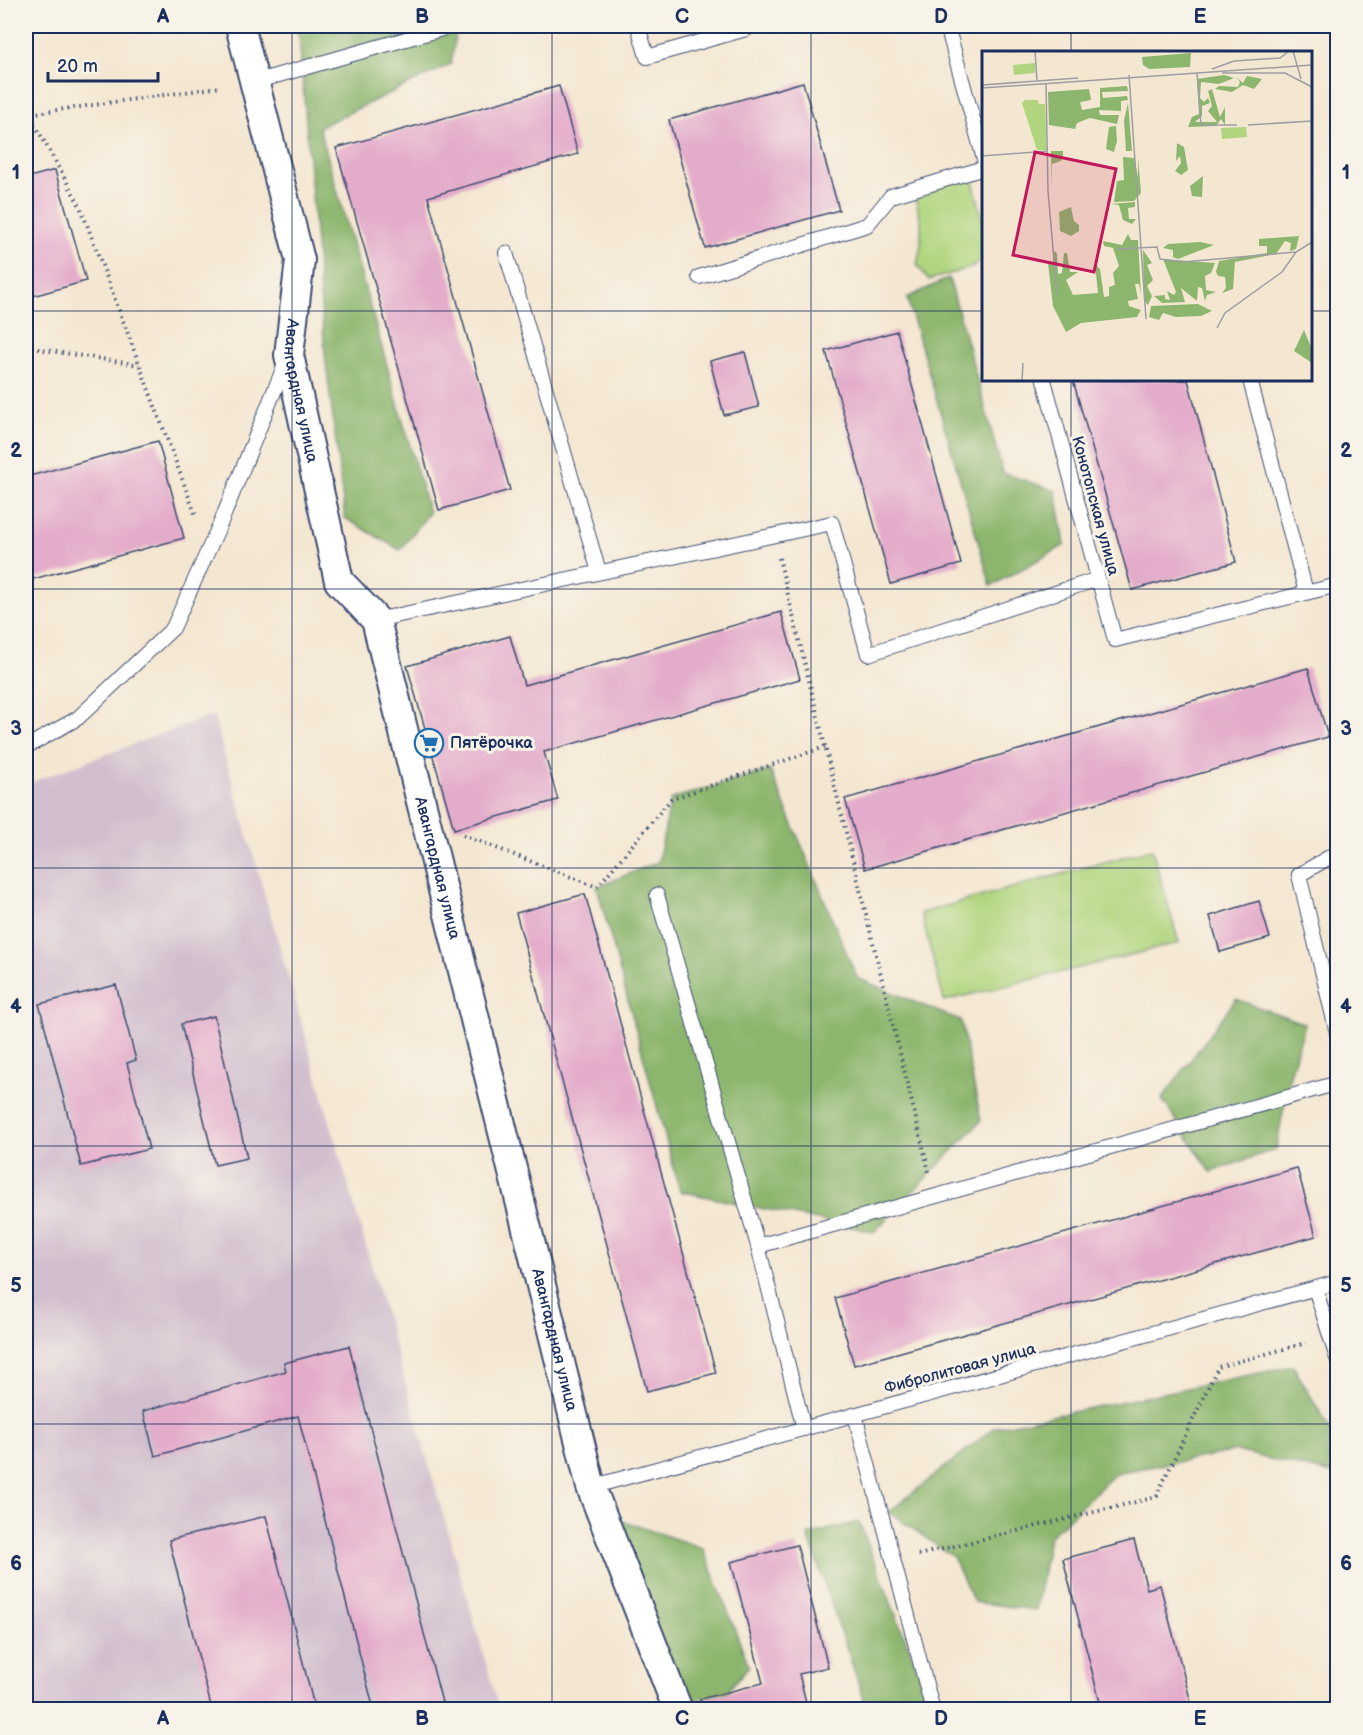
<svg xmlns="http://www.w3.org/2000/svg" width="1363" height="1735" viewBox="0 0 1363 1735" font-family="'Balsamiq Sans',sans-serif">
<rect width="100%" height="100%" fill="#f7f3e8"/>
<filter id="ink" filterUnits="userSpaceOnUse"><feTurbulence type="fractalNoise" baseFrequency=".0167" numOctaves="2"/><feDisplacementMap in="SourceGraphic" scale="12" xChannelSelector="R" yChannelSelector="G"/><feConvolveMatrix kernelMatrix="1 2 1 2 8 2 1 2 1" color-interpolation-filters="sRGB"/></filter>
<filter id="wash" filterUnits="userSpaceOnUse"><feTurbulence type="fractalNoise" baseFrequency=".008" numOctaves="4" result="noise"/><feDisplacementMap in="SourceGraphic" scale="24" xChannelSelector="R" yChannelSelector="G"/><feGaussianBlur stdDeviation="1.35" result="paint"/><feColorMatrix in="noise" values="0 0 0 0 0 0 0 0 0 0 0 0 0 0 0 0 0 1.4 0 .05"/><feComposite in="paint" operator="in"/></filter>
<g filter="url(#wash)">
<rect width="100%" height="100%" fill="#f4e7d1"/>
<path fill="#d0bdcd" d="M213 715 499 1709 26 1710V784Z"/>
<path fill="#b0d57e" stroke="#66826e" stroke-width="1.5" d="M972 177 983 220 984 258 973 267 929 280 917 265 921 244V221L914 193Z
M1152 849 1179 943 944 1001 921 913Z"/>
<path fill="#8cb66d" stroke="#547266" stroke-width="1.5" d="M294 26H457L451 64 319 127 429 513 400 550 345 518 325 354 299 36Z
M949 278 1003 473 1056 491 1065 545 991 586 907 298Z
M770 770 857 978 961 1021 981 1121 874 1232 680 1191 597 887 658 862 671 799Z
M1236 999 1305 1024 1290 1075 1276 1149 1211 1172 1162 1099Z
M1293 1366 1337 1441V1475L1236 1451 1116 1473 1049 1537 1036 1610 974 1602 953 1557 889 1512 994 1428Z
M622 1521 703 1548 749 1666 729 1689 735 1709H675Z
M859 1522 933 1709H860L865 1702 808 1535Z"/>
<g id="blocks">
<path fill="#e4accb" d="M803 82 839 210 705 248 669 120Z
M559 86 578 154 428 197 510 490 439 510 336 148Z
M55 170 86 281 26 298V178Z
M897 331 961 564 891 584 826 351Z
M745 352 759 407 724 415 710 361Z
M1073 380H1188L1236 562 1132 590Z
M158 441 184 538 26 581V477Z
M781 612 800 679 544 752 558 800 454 829 407 666 510 636 524 685Z
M1308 668 1328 737 865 869 845 799Z
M585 894 716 1373 647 1391 516 913Z
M1259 901 1270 938 1220 952 1210 916Z
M116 985 136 1060 127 1063 149 1149 81 1166 39 1004Z
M214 1016 247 1158 215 1165 181 1024Z
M1297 1168 1316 1236 854 1365 835 1298Z
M349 1346 444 1710H374L298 1416 155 1456 143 1411 286 1371 284 1363Z
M266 1516 315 1710H212L169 1540Z
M1134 1540 1147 1589 1160 1585 1193 1710H1102L1063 1559Z
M797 1545 828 1667 799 1674 808 1710H702L700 1699 763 1683 731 1562Z"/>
</g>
</g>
<g filter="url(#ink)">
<use href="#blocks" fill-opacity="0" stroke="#3c4b6f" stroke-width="1.5"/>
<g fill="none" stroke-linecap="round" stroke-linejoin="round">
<g stroke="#3c4b6f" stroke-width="16">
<path id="lane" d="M638 26 647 57 746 29 750 26
M947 26 984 159
M254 82 452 26
M506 253 599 572
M699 277 867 225 891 196 984 168
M1044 380 1115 640 1338 585
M1250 380 1306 592
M376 620 832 523 868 654 1098 579
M26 747 78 718 173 628 221 522 286 362
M1338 852 1299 875 1338 1037
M657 895 758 1246
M1315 1288 1338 1361
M855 1415 932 1707
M804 1429 758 1246 1338 1083
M591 1487 1338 1282"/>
</g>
<g stroke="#3c4b6f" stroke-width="32">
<g id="street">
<path id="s1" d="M240 26 300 260 289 355 339 581 376 620 591 1487 678 1710"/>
</g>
</g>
<path stroke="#3c4b6f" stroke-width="4" stroke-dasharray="1.5 4.5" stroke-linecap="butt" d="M26 113 29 114 221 87
M29 114 80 206 196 516
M26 347 139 365
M779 558 929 1172
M463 835 597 887 671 799 825 747
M918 1555 1156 1497 1218 1367 1306 1343"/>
<use href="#lane" stroke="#fff" stroke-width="14"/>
<use href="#street" stroke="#fff" stroke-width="28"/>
</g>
</g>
<path fill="none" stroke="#1b2f5e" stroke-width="1.5" stroke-opacity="0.55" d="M292 26V1710M552 26V1710M811 26V1710M1071 26V52M26 311H984M1310 311H1338M1071 380V1710M26 589H1338M26 868H1338M26 1146H1338M26 1424H1338"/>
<defs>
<g id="supermarket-ring" transform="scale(1.5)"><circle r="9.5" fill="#f7f3e8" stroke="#1f6fb2" stroke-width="1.5"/><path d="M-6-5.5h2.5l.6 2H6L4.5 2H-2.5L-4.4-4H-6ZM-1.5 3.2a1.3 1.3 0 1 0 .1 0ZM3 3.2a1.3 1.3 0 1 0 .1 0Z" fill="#1f6fb2"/></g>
</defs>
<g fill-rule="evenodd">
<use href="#supermarket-ring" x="429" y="743"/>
</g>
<g text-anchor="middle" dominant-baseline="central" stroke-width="6" stroke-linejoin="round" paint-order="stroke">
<g font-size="16" fill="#1b2f5e" stroke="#f7f3e8">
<text stroke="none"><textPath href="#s1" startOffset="374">Авангардная улица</textPath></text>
<text transform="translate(1095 506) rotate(75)">Конотопская улица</text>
<text stroke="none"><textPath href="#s1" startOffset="878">Авангардная улица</textPath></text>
<text stroke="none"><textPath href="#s1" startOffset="1364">Авангардная улица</textPath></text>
<text transform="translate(960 1369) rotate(-15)">Фибролитовая улица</text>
</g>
<g font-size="16" font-weight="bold" fill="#1b2f5e" stroke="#f7f3e8" text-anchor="start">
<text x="450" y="743">Пятёрочка</text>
</g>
</g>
<g transform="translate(982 51)">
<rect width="330" height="330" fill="#f4e7d1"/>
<path d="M53 12V22L32 24 31 14ZM43 49H56L57 53H63L65 99H55L40 52ZM264 76 265 86 240 88 239 77Z" fill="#b0d57e"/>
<path d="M209 2 208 16 167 18 161 14 160 6ZM242 24 252 27 237 33 219 31 218 47 222 51 226 47 228 52 220 55V65L213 71H235L226 60 230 55 226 40 230 38 238 66 243 56V74L239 68 234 75 206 76 210 66 217 63 215 28ZM265 25 280 28 272 38 261 34 250 41 233 38 237 35 256 36 258 31 254 26 261 32ZM145 35 146 40 120 41 121 47 145 45 146 49 139 50V60L117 59 118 64H137L135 73 108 67 95 72 93 78 67 74 66 41 107 38 109 49 98 51 100 59 118 56V37ZM146 52 150 100H144L142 69ZM134 75 135 90 132 101 124 98 125 90 127 76ZM195 92 202 96 206 119 199 124 193 120 199 112 198 105 194 110ZM69 100H81V105L79 110 70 113V139ZM141 106 152 107 156 126V106L159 142 152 150 132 151 135 130 142 129ZM221 125 220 146 210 145 208 135ZM153 151V156L146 157 147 168H154L150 173 141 169 137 154 129 153ZM89 156 92 170 97 174V180L89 185 78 180 77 161ZM146 183 149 189H156L159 243 157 233H153L156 248 146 250 147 255 159 259 155 266 99 272 84 281 71 255 66 212 69 210 71 215V199L75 202 76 223 80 222 82 202H85L88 221H96L84 229 91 244 116 242 113 213 118 218 122 246 127 245V236L133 234 131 222 137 215 131 197 122 195 121 190 140 194ZM317 185 314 198 308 200 309 192 303 190 294 203 253 211 251 238 240 242 244 237 243 226 236 225 234 221 237 210 285 202V195H277V188ZM218 191 232 194 196 208 191 206V199L181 197 186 193ZM161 199 170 212 165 214 171 229 165 235 170 245 166 254 162 250ZM181 208 233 212 229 222 223 225 224 239 234 241 225 244 223 250 220 237 216 236 215 250 199 237 203 251 180 252 172 245 183 244V248L188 249 185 240 192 244 194 241ZM216 253 230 260 219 265 194 266 181 262 177 269 167 266 169 255ZM322 279 329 296 330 312 312 300Z" fill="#8cb66d"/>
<path fill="none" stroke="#9d9da3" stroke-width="1.5" d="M53 0 55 30M311 0 319 28M230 18 252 10 298 7 307 0M215 22 219 74H255M240 22H303L330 36M147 24 164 268M64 32 66 140 75 244M0 34 96 27M0 37 330 14M266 74 330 70M0 105 66 100M135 198 175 196 178 208 201 211 314 201M235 277 243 262 300 221 314 201 330 191M40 330 41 312"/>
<path fill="#c2185b" fill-opacity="0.15" stroke="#c2185b" stroke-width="3" d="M53 101 134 118 112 221 31 204Z"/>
<rect width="330" height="330" fill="none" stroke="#1b2f5e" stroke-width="3"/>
</g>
<rect width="1363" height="1735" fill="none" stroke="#f7f3e8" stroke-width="66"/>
<path d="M48 72v9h110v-9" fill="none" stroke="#1b2f5e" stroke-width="3"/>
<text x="57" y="72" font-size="18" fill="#1b2f5e" stroke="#f7f3e8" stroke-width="4.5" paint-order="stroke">20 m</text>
<rect x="33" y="33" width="1297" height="1669" fill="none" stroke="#1b2f5e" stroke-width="2"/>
<g font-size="20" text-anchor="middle" font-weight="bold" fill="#1b2f5e">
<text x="163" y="23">A</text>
<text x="422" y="23">B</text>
<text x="682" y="23">C</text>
<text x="941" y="23">D</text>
<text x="1200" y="23">E</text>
<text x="16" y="179">1</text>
<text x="1346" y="179">1</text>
<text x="16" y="457">2</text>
<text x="1346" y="457">2</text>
<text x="16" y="735">3</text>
<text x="1346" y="735">3</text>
<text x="16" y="1013">4</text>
<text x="1346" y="1013">4</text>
<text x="16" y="1292">5</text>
<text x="1346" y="1292">5</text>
<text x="16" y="1570">6</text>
<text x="1346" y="1570">6</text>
<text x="163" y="1725">A</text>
<text x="422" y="1725">B</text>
<text x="682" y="1725">C</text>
<text x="941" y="1725">D</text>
<text x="1200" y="1725">E</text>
</g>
</svg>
